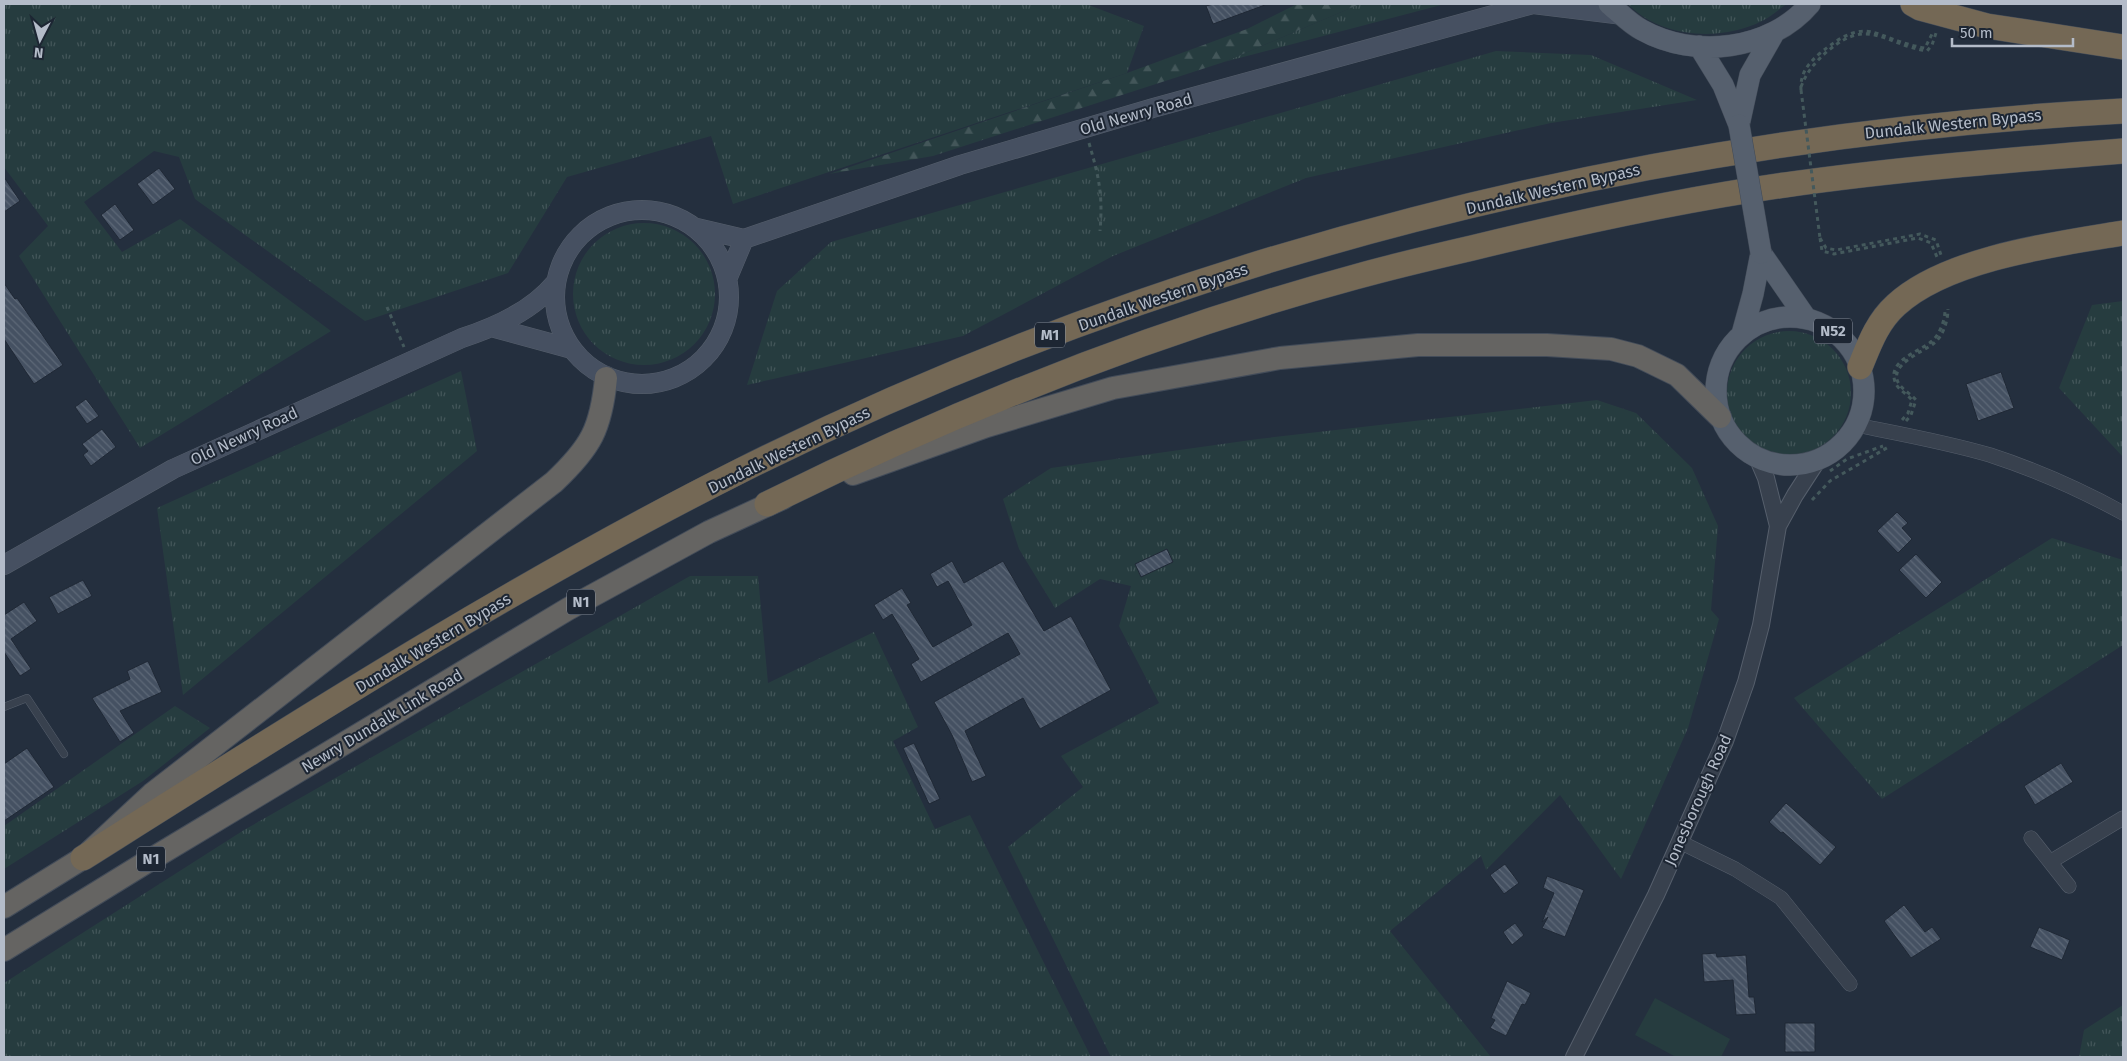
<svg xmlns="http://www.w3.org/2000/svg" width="2127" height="1061" viewBox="0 0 2127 1061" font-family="'Fira Sans',sans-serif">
<defs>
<pattern id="grass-tufts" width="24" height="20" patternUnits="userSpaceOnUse" patternTransform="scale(1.25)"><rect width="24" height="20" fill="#263c3f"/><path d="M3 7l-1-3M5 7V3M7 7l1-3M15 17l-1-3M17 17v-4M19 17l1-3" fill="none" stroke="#435659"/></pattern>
<pattern id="forest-firs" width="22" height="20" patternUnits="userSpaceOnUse" patternTransform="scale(1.25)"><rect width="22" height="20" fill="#263c3f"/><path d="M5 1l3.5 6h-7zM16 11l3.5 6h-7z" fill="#435659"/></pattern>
<pattern id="building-back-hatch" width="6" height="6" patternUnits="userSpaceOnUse" patternTransform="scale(1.25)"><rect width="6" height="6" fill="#455162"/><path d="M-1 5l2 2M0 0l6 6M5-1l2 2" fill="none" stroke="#5d6877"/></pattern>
</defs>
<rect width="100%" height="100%" fill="#242f3e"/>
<path fill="url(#grass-tufts)" d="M4 4H1086L1144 26 1127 73 733 204 711 136 567 177 508 273 365 321 195 199 179 157 154 151 84 202 122 252 180 219 331 331 140 448 19 256 48 226 4 167Z
M1360 4H1445L1224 62Z
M1628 4H1787C1779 9 1771 17 1762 21 1721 42 1660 38 1628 4Z
M1496 51 1591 55 1697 100 1551 123 1306 178 1113 256 963 336 747 385 777 291 831 242Z
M573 294a71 71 0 1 1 142 0a71 71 0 1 1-142 0Z
M2123 301V457L2059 388 2092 305Z
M1727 393a62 62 0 1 1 124 0a62 62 0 1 1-124 0Z
M461 371 477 451 183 695 157 508Z
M1597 400 1636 413 1692 468 1718 526 1711 610 1719 619 1688 728 1621 879 1560 795 1486 870 1481 856 1390 931 1491 1057H1111L1008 847 1083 787 1061 756 1159 703 1119 626 1131 586 1100 579 1055 608 1019 549 1003 499 1051 468 1258 439Z
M2052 538 2123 560V645L1882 799 1794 698Z
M690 576H758L768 683 874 632 918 727 893 741 935 829 970 815 1091 1057H4V983L244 830Z
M175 706 210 728 143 781 4 869V826Z
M2123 1005V1057H2079L2084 1030Z"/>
<path fill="url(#forest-firs)" d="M1297 4H1360L1224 62 933 156 829 174 1127 73 1247 29Z"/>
<path fill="#263c3f" d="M1655 998 1730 1039 1721 1057H1676L1635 1035Z"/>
<path fill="url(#building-back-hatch)" stroke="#1f2835" d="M1213 4H1265V5L1213 24 1206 6Z
M159 168 175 189 153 205 137 184Z
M4 177 20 201 4 212Z
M115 204 134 230 120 240 101 215Z
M4 283 15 299 17 298 63 365 34 384 4 339Z
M2001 372 2014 408 1978 421 1966 384Z
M86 399 99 416 87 424 75 407Z
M102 429 116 447 91 466 83 455 88 451 82 444Z
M1897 512 1908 523 1902 528 1912 539 1898 553 1877 531Z
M1167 549 1173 562 1141 577 1135 564Z
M1916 554 1942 582 1926 598 1899 570Z
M952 561 964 583 1003 561 1044 631 1071 616 1111 690 1040 729 1023 698 965 731 986 776 972 782 952 735 934 702 1020 654 1008 633 921 682 911 664 919 659 892 614 883 620 874 605 902 588 911 603 907 605 933 647 972 625 948 581 937 587 930 574Z
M83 580 92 596 58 614 49 597Z
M24 602 37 621 11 639 31 669 20 676 4 652V615Z
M148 661 162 692 120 711 134 733 120 742 92 698 130 679 127 671Z
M914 743 940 799 929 804 903 748Z
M27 748 54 787 4 821V764Z
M2061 763 2073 782 2035 805 2024 786Z
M1786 803 1836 847 1820 865 1783 832 1781 833 1769 822Z
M1505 864 1519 883 1504 894 1490 875Z
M1547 876 1584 890 1565 937 1542 928 1548 917 1542 922 1554 893 1543 888Z
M1904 905 1925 932 1932 927 1941 939 1911 958 1884 921Z
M1515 923 1524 935 1512 945 1503 932Z
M2039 927 2070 940 2062 960 2030 947Z
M1716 953 1717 957 1746 955 1749 997H1754L1756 1014 1736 1015 1733 980 1704 982 1702 954Z
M1507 981 1531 993 1525 1005 1522 1004 1506 1036 1490 1028 1495 1020 1491 1018Z
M1785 1023H1815V1052H1785Z"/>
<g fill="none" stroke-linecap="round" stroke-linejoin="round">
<g stroke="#565f6c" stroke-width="8">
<path id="service" d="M4 707 27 698 64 754"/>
</g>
<g stroke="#565f6c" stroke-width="15">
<path id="minor" d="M1856 425C1901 434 1946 442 1990 455 2036 470 2081 490 2123 513
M2031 838 2069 886
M1680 842 1735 869 1781 898 1850 984
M2050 862 2123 818"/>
</g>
<g stroke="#565f6c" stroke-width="18">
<path id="tertiary" d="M1757 457 1766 478 1778 526
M1574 1057 1656 895 1725 741 1746 682 1761 625 1778 526 1795 495 1819 458"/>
</g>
<g stroke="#565f6c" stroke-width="20">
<path id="secondary" d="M555 297a87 87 0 1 1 174 0a87 87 0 1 1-174 0Z
M697 228 744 239 960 165 1153 108 1533 4 1623 15
M728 277 744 239
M495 328 572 349
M4 565 173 469 462 338C496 327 532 311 555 283"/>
</g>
<g stroke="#414a57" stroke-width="22">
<path id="primary" d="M1609 4C1619 12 1630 24 1642 30 1694 59 1770 51 1810 4
M1699 46 1723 85 1739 125
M1739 125 1750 75 1774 33
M1761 253 1806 318
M1716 391a74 74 0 1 1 148 0a74 74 0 1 1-148 0Z
M1742 334 1753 294 1761 253"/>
</g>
<g stroke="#434c59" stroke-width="24">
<path id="trunk" d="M853 474 987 426 1113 388 1280 358 1418 345H1547L1611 349 1638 356 1677 375 1720 417
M4 907 83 858 152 794 554 482C591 447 601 429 606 378
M4 950 145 863 568 609 709 532 783 498"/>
</g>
<g stroke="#434c59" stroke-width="26">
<path id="motorway" d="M1913 4 1920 8 1987 26 2123 47
M1860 367C1869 345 1877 322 1896 305 1947 258 2056 244 2123 233
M767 504C955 411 1152 332 1355 277 1394 266 1433 257 1472 248 1575 223 1679 200 1785 185 1897 169 2010 160 2123 151
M83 858C297 723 513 585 740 471 1169 256 1646 136 2123 111"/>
</g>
<path stroke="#44595c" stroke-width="3" stroke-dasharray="4 4" stroke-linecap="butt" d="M1801 87C1807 71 1816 61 1829 50 1869 17 1884 44 1927 51L1932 45 1936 33
M1801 90C1800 74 1807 65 1819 54 1870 12 1872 39 1925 48L1933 32
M1089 143C1099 177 1103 195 1100 231
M1820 238 1826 248 1836 250 1920 234 1936 240 1941 255
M1820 238 1822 251 1834 254 1918 238 1931 243 1937 257
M387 307 404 347
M1902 420 1908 413 1912 400C1908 395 1899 390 1896 384 1885 361 1919 352 1932 341 1940 334 1945 320 1945 310
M1906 421 1911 415 1916 400C1911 394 1903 390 1899 384 1887 365 1923 352 1933 344 1943 337 1948 321 1948 309
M1830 471 1847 459 1883 446
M1812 500 1830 481 1890 446"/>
<use href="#service" stroke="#38414e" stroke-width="7"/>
<use href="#minor" stroke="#38414e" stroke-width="14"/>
<use href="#tertiary" stroke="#38414e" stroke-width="16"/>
<use href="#secondary" stroke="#465061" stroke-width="19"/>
<use href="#primary" stroke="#56606e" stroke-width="21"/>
<use href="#trunk" stroke="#656462" stroke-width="22"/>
<use href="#motorway" stroke="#746855" stroke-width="25"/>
<g stroke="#414a57" stroke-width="22" stroke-linecap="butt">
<path id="primary-bridge" d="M1739 125 1761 253"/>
</g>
<path stroke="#44595c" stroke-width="3" stroke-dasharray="4 4" stroke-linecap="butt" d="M1801 90 1820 238"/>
<use href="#primary-bridge" stroke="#56606e" stroke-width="21"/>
</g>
<g text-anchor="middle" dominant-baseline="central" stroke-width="4" stroke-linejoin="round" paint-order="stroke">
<g fill="#1d2633" stroke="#878f9c" stroke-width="1">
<rect x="1814" y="318.5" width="38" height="25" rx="4"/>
<rect x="1035" y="322.5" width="30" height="25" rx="4"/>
<rect x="567" y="589.5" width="28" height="25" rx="4"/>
<rect x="137" y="846.5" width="28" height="25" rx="4"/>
</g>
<g font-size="15" font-weight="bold" fill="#b4bcc9">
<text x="1833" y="331">N52</text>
<text x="1050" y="335">M1</text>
<text x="581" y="602">N1</text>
<text x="151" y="859">N1</text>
</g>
<g font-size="16" fill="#b4bcc9" stroke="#1d2633">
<text transform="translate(1136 114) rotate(-16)">Old Newry Road</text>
<text transform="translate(1953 124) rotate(-6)">Dundalk Western Bypass</text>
<text transform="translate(1553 189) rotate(-13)">Dundalk Western Bypass</text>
<text transform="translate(1163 297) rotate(-19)">Dundalk Western Bypass</text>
<text transform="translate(244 436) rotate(-25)">Old Newry Road</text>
<text transform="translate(789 450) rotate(-26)">Dundalk Western Bypass</text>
<text transform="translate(433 643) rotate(-31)">Dundalk Western Bypass</text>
<text transform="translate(382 721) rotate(-31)">Newry Dundalk Link Road</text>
<text transform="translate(1698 800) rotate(-66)">Jonesborough Road</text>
</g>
</g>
<rect width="2127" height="1061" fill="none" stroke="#b4bcc9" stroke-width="10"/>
<g transform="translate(40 40) rotate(186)" stroke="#1d2633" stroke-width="4" paint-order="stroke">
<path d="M0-4L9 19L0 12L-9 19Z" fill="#b4bcc9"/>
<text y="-8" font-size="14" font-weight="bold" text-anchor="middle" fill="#b4bcc9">N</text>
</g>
<path d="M1952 38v8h121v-8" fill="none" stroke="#b4bcc9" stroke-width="2.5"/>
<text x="1960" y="38" font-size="15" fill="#b4bcc9" stroke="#1d2633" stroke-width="4" paint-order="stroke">50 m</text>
</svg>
